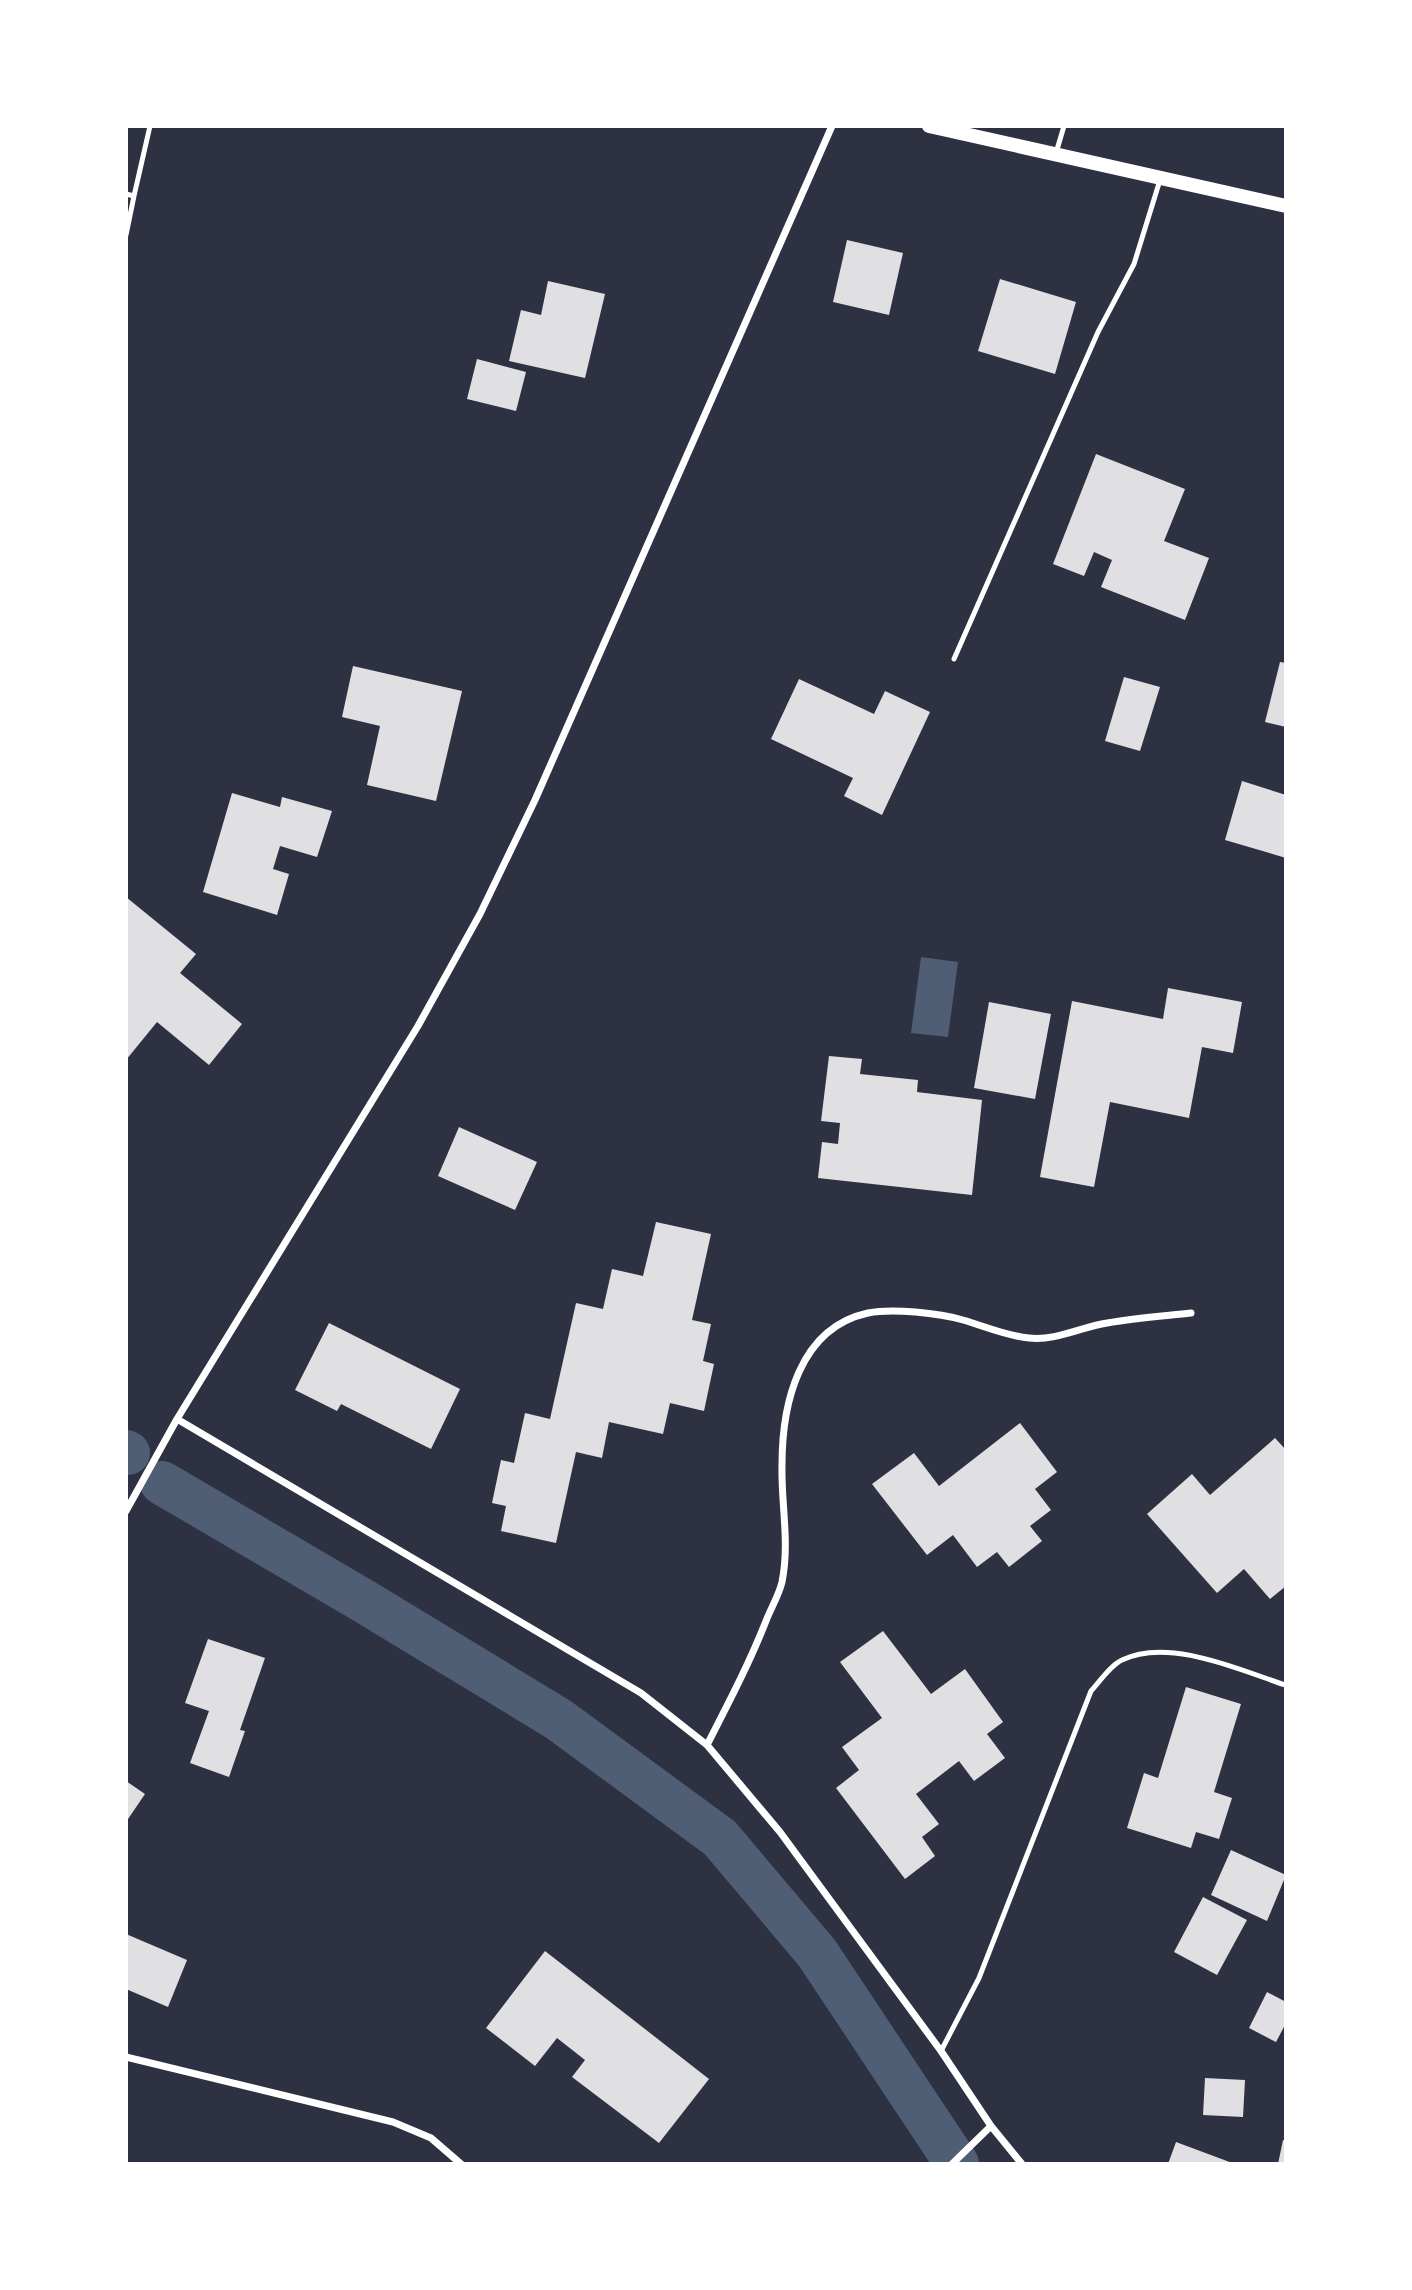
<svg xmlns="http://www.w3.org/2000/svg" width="1412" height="2290" font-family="Quicksand,sans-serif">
	<rect width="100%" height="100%" fill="#2d3142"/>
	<!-- water -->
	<path fill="#4f5d75" d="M 921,957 L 958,962 L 948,1037 L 911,1033 Z"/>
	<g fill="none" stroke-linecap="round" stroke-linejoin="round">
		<!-- canal -->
		<path stroke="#4f5d75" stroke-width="44" d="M 126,1452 L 128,1453
			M 162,1483 L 362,1600 L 558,1719 L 720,1838 L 817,1953 L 957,2164"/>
	</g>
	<!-- building -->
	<path fill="#e0e0e3" d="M 847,240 L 903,253 L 889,315 L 833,302 Z
		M 1000,279 L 1076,302 L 1055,374 L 978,351 Z
		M 548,281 L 605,294 L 585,378 L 509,361 L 521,310 L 541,315 Z
		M 477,359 L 526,372 L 516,411 L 467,399 Z
		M 1096,454 L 1185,489 L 1164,541 L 1209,558 L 1185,620 L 1101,587 L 1112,560 L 1094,552 L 1084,576 L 1053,564 Z
		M 1280,662 L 1286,663 L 1286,727 L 1265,722 Z
		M 353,666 L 462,691 L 436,801 L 367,785 L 380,726 L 342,717 Z
		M 1124,677 L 1160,687 L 1140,751 L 1105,741 Z
		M 799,679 L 874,714 L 885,691 L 930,712 L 882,815 L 844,796 L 853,778 L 771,739 Z
		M 1242,781 L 1286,795 L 1286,858 L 1225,840 Z
		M 232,793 L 280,807 L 282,797 L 332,811 L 317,857 L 280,846 L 273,869 L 289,874 L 277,915 L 203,892 Z
		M 126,897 L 196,954 L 180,973 L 242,1024 L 209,1065 L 157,1022 L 126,1060 Z
		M 1168,988 L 1242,1002 L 1233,1053 L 1202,1047 L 1189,1118 L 1110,1102 L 1094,1187 L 1040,1177 L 1072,1001 L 1163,1019 Z
		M 989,1002 L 1051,1014 L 1035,1099 L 974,1088 Z
		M 829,1056 L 862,1059 L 860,1074 L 918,1080 L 917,1092 L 982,1100 L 972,1195 L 818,1178 L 822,1142 L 838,1144 L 840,1123 L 821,1121 Z
		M 459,1127 L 537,1162 L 515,1210 L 438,1176 Z
		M 656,1222 L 711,1234 L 692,1320 L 711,1324 L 703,1361 L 714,1364 L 704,1411 L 670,1403 L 663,1434 L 609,1422 L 602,1458 L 576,1452 L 556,1543 L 501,1531 L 506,1506 L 492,1503 L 501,1460 L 514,1463 L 525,1413 L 550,1419 L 576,1303 L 603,1309 L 612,1269 L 643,1276 Z
		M 329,1323 L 460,1389 L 431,1449 L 341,1404 L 337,1411 L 295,1390 Z
		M 1020,1423 L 1057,1472 L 1035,1489 L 1051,1510 L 1030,1526 L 1042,1541 L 1009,1567 L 997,1552 L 977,1567 L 953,1535 L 927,1555 L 872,1484 L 914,1453 L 939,1486 Z
		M 1275,1438 L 1286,1450 L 1286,1586 L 1270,1599 L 1244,1569 L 1217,1593 L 1147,1514 L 1192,1474 L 1210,1495 Z
		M 883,1631 L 931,1694 L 965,1669 L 1003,1722 L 987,1734 L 1005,1758 L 974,1781 L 959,1761 L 916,1794 L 939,1824 L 922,1837 L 935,1856 L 905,1879 L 836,1788 L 859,1770 L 842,1747 L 882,1718 L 840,1662 Z
		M 208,1639 L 265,1658 L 240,1730 L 245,1731 L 229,1777 L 190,1763 L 209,1711 L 185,1703 Z
		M 1186,1687 L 1241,1704 L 1214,1792 L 1232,1798 L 1219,1839 L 1196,1832 L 1191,1848 L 1127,1828 L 1144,1773 L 1158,1778 Z
		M 126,1781 L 145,1794 L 126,1822 Z
		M 1231,1850 L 1286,1875 L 1267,1921 L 1211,1895 Z
		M 1203,1897 L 1247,1920 L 1217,1975 L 1174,1952 Z
		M 126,1934 L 187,1960 L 168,2007 L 126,1989 Z
		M 545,1951 L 709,2079 L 659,2143 L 572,2077 L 585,2060 L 557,2038 L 535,2066 L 486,2028 Z
		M 1267,1992 L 1286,2002 L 1286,2023 L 1276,2042 L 1249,2028 Z
		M 1205,2078 L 1245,2080 L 1243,2117 L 1203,2115 Z
		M 1283,2140 L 1286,2141 L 1286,2164 L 1278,2164 Z
		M 1176,2142 L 1235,2164 L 1168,2164 Z"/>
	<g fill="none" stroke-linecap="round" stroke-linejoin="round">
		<!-- service -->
		<path stroke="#fff" stroke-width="5" d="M 1056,153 L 1064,126
			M 126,194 L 134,196 L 150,126
			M 126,235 L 134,196
			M 954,659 L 1098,332 L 1134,264 L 1160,180
			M 941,2051 L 979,1978 L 1091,1691 C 1100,1681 1111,1665 1122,1660 C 1168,1637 1240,1670 1285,1685"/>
		<!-- minor -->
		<path stroke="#fff" stroke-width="7" d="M 177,1419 L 641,1693 L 707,1745 L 780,1832 L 941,2051 L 991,2126 L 1022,2164
			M 126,1511 L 177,1419 L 418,1026 L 480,914 L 535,800 L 832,126
			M 707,1745 C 728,1704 749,1664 766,1621 C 771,1608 779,1595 782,1582 C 790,1542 781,1505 782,1465 C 782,1404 799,1328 868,1313 C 892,1308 939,1313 963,1320 C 984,1326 1006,1336 1029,1338 C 1056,1341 1081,1327 1107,1323 C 1134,1318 1163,1316 1191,1313
			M 126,2057 L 393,2122 L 431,2138 L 461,2164
			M 952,2164 L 991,2126"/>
		<!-- secondary -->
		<path stroke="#fff" stroke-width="14" d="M 929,126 L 1286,206"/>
	</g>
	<!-- border -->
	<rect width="1412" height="2290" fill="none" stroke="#ffffff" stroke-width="256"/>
</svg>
